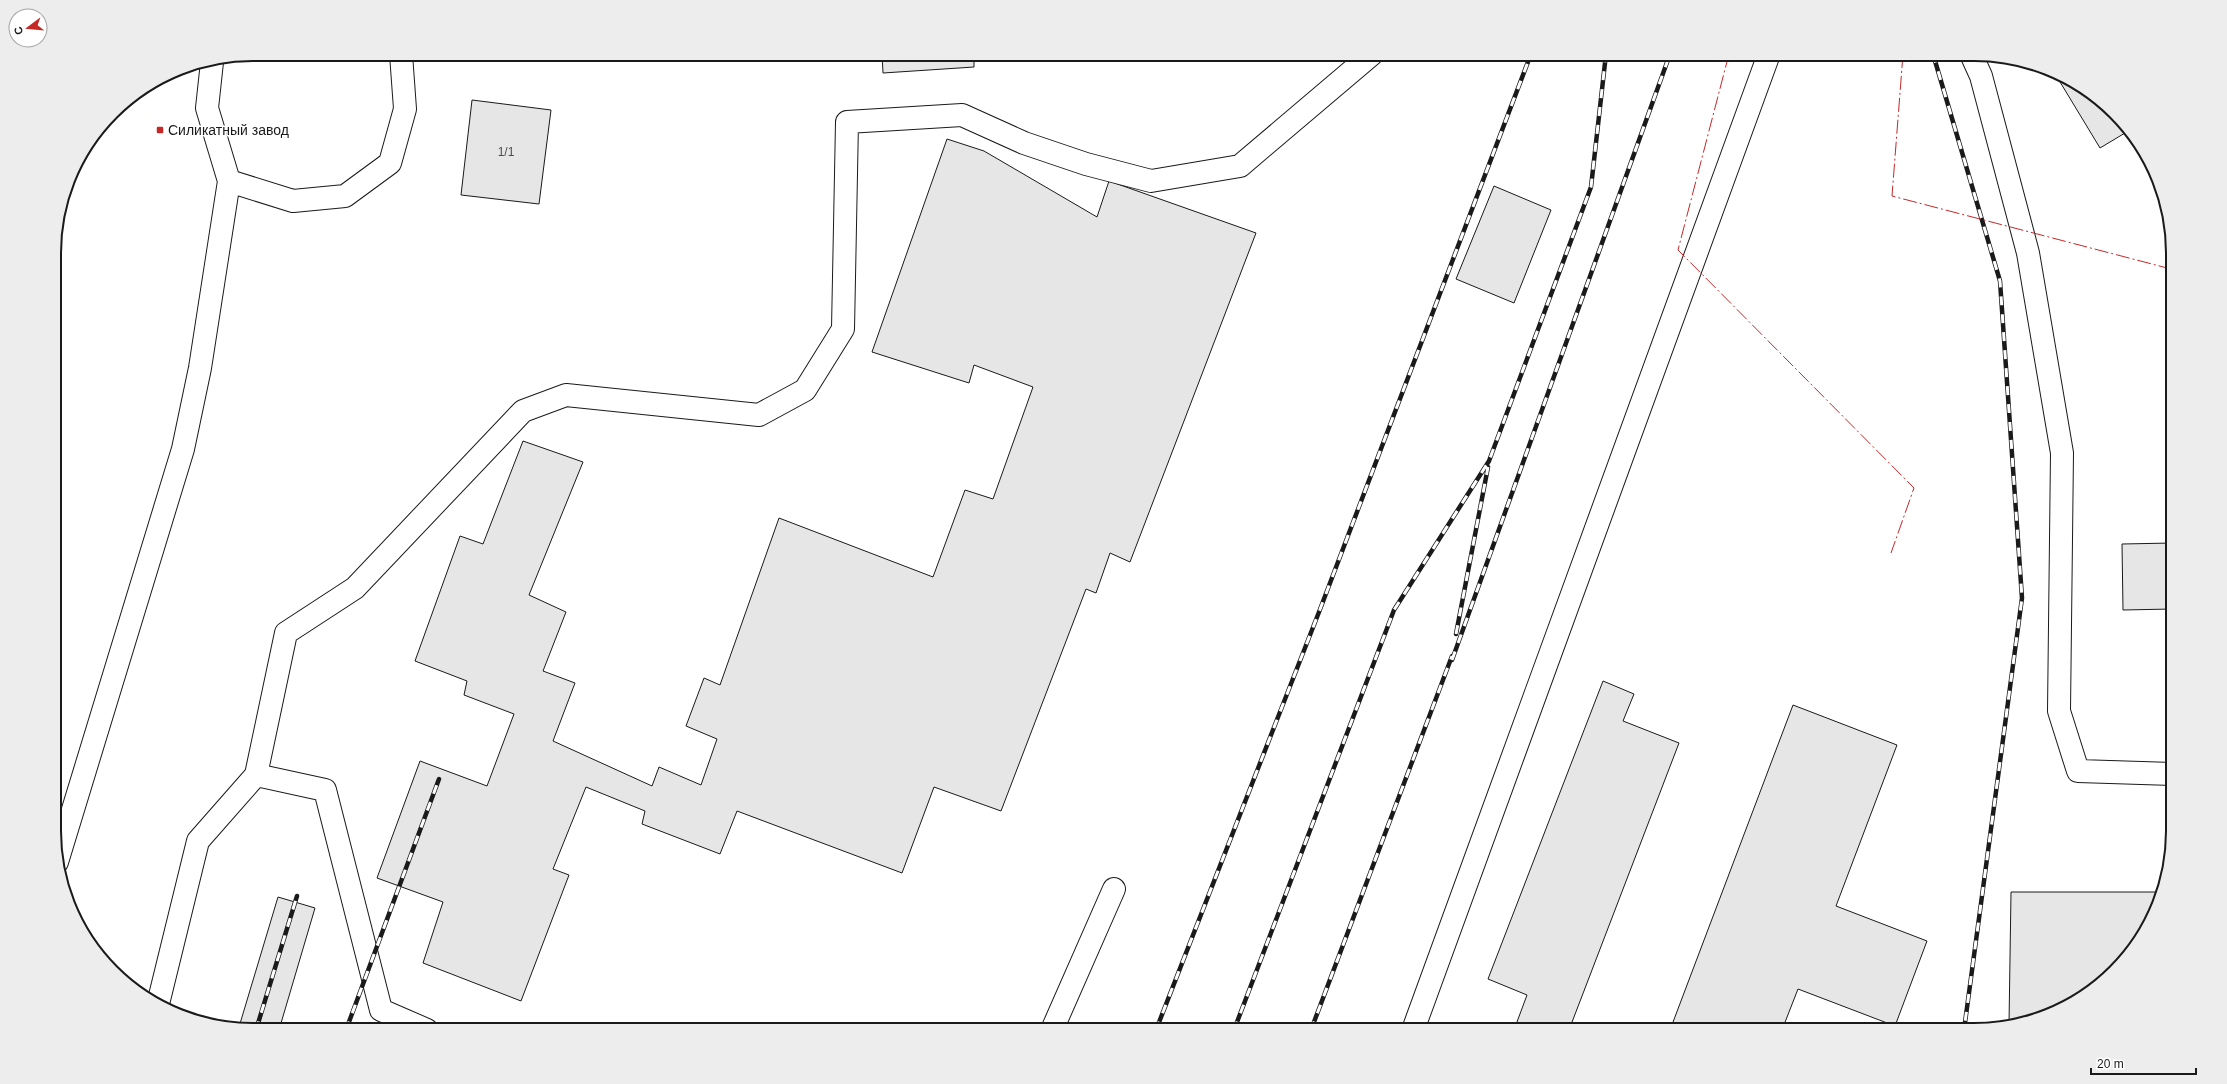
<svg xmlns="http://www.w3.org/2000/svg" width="2227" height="1084" font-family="Arial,sans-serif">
	<rect width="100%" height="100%" fill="#fff"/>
	<!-- building -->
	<path fill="#e6e6e6" stroke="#1a1a1a" d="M 882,54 L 974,54 L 974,67 L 883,73 Z
		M 2054,72 L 2095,95 L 2130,130 L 2100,148 Z
		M 472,100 L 551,110 L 539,204 L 461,195 Z
		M 947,139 L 984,151 L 1097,217 L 1109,181 L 1256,233 L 1130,562 L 1110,553 L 1096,593 L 1086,589 L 1001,811 L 934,787 L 902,873 L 737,811 L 720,854 L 642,824 L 645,811 L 586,787 L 553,869 L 569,875 L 521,1001 L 423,963 L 443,902 L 377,878 L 420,761 L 487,786 L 514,714 L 464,695 L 467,681 L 415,661 L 460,536 L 483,544 L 523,441 L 583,462 L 529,595 L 566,612 L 543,671 L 575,683 L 553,741 L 652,786 L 659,767 L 701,785 L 717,739 L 686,726 L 704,678 L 720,685 L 779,518 L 933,577 L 965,490 L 993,499 L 1033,387 L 974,365 L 969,383 L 872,352 Z
		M 1494,186 L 1551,210 L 1514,303 L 1456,279 Z
		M 2172,543 L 2172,609 L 2123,610 L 2122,544 Z
		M 1603,681 L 1634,694 L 1623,721 L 1679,743 L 1569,1030 L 1514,1030 L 1527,995 L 1488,979 Z
		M 1793,705 L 1897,745 L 1836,906 L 1927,941 L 1895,1026 L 1798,989 L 1782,1030 L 1670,1030 Z
		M 2011,892 L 2161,892 L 2158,907 L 2132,952 L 2085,996 L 2038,1019 L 2009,1025 Z
		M 278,897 L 315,908 L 279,1030 L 253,1030 L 239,1027 Z"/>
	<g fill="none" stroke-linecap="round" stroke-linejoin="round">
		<!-- minor casing -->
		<g stroke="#1a1a1a" stroke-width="24">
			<path id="minor" d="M 1971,54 L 1981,76 L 2028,253 L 2062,453 L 2059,711 L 2078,771 L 2173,774
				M 229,181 L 293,201 L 345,196 L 390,163 L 405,109 L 401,54
				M 256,775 L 325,790 L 381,1010 L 427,1030
				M 57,862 L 183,449 L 200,368 L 229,181 L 207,108 L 212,62
				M 158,1004 L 198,841 L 256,775 L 286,633 L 355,588 L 523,411 L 566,395 L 759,415 L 805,390 L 843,329 L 847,122 L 962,115 L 1024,143 L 1086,164 L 1151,181 L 1240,166 L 1372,54
				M 1052,1030 L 1114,889
				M 1413,1030 L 1769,54"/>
		</g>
		<!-- minor -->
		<use href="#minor" stroke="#fff" stroke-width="22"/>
		<!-- rail casing -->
		<g stroke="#1a1a1a" stroke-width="4.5">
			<path id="rail" d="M 1933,54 L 2000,281 L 2022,598 L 1964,1030
				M 1456,634 L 1488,467
				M 1452,660 L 1670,54
				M 256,1030 L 297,896
				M 346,1030 L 439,779
				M 1156,1030 L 1319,612 L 1531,54
				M 1234,1030 L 1394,610 L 1489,461 L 1591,187 L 1606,54
				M 1311,1030 L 1452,656"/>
		</g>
		<!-- rail -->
		<use href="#rail" stroke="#fff" stroke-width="3" stroke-dasharray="9" stroke-linecap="butt"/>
		<!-- power -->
		<path stroke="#c62828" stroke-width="1" stroke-dasharray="14 3 2 3" stroke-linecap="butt" d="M 1729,54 L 1678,250 L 1914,488 L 1891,553
			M 1903,54 L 1892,196 L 2171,269"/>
	</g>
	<!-- markers -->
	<rect fill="#c62828" stroke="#fff" stroke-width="1.5" x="156" y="126" width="8" height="8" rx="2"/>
	<g text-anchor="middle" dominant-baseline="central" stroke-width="3" stroke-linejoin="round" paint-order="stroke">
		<!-- number labels -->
		<g font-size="12" fill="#4d4d4d">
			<text x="506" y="152">1/1</text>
		</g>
		<!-- poi labels -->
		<g font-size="14" fill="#1a1a1a" stroke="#fff" text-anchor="start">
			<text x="168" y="130">Силикатный завод</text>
		</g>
	</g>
	<!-- crop -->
	<path d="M0 0H2227V1084H0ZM253 61H1974A192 192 0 0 1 2166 253V831A192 192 0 0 1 1974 1023H253A192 192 0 0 1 61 831V253A192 192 0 0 1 253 61Z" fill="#ededed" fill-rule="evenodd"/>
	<path fill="none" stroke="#1a1a1a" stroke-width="2" d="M253 61H1974A192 192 0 0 1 2166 253V831A192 192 0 0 1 1974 1023H253A192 192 0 0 1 61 831V253A192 192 0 0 1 253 61Z"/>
	<!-- north arrow -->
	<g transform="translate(28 28) rotate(254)"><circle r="19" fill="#ffffff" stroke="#a3a3a3"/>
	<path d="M0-3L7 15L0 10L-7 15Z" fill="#c62828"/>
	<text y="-6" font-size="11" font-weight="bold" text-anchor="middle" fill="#1a1a1a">С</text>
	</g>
	<!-- scale -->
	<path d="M2091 1068v6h105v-6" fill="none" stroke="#1a1a1a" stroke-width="2"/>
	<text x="2097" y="1068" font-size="12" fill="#1a1a1a" stroke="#ffffff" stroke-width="3" paint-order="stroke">20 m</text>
</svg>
